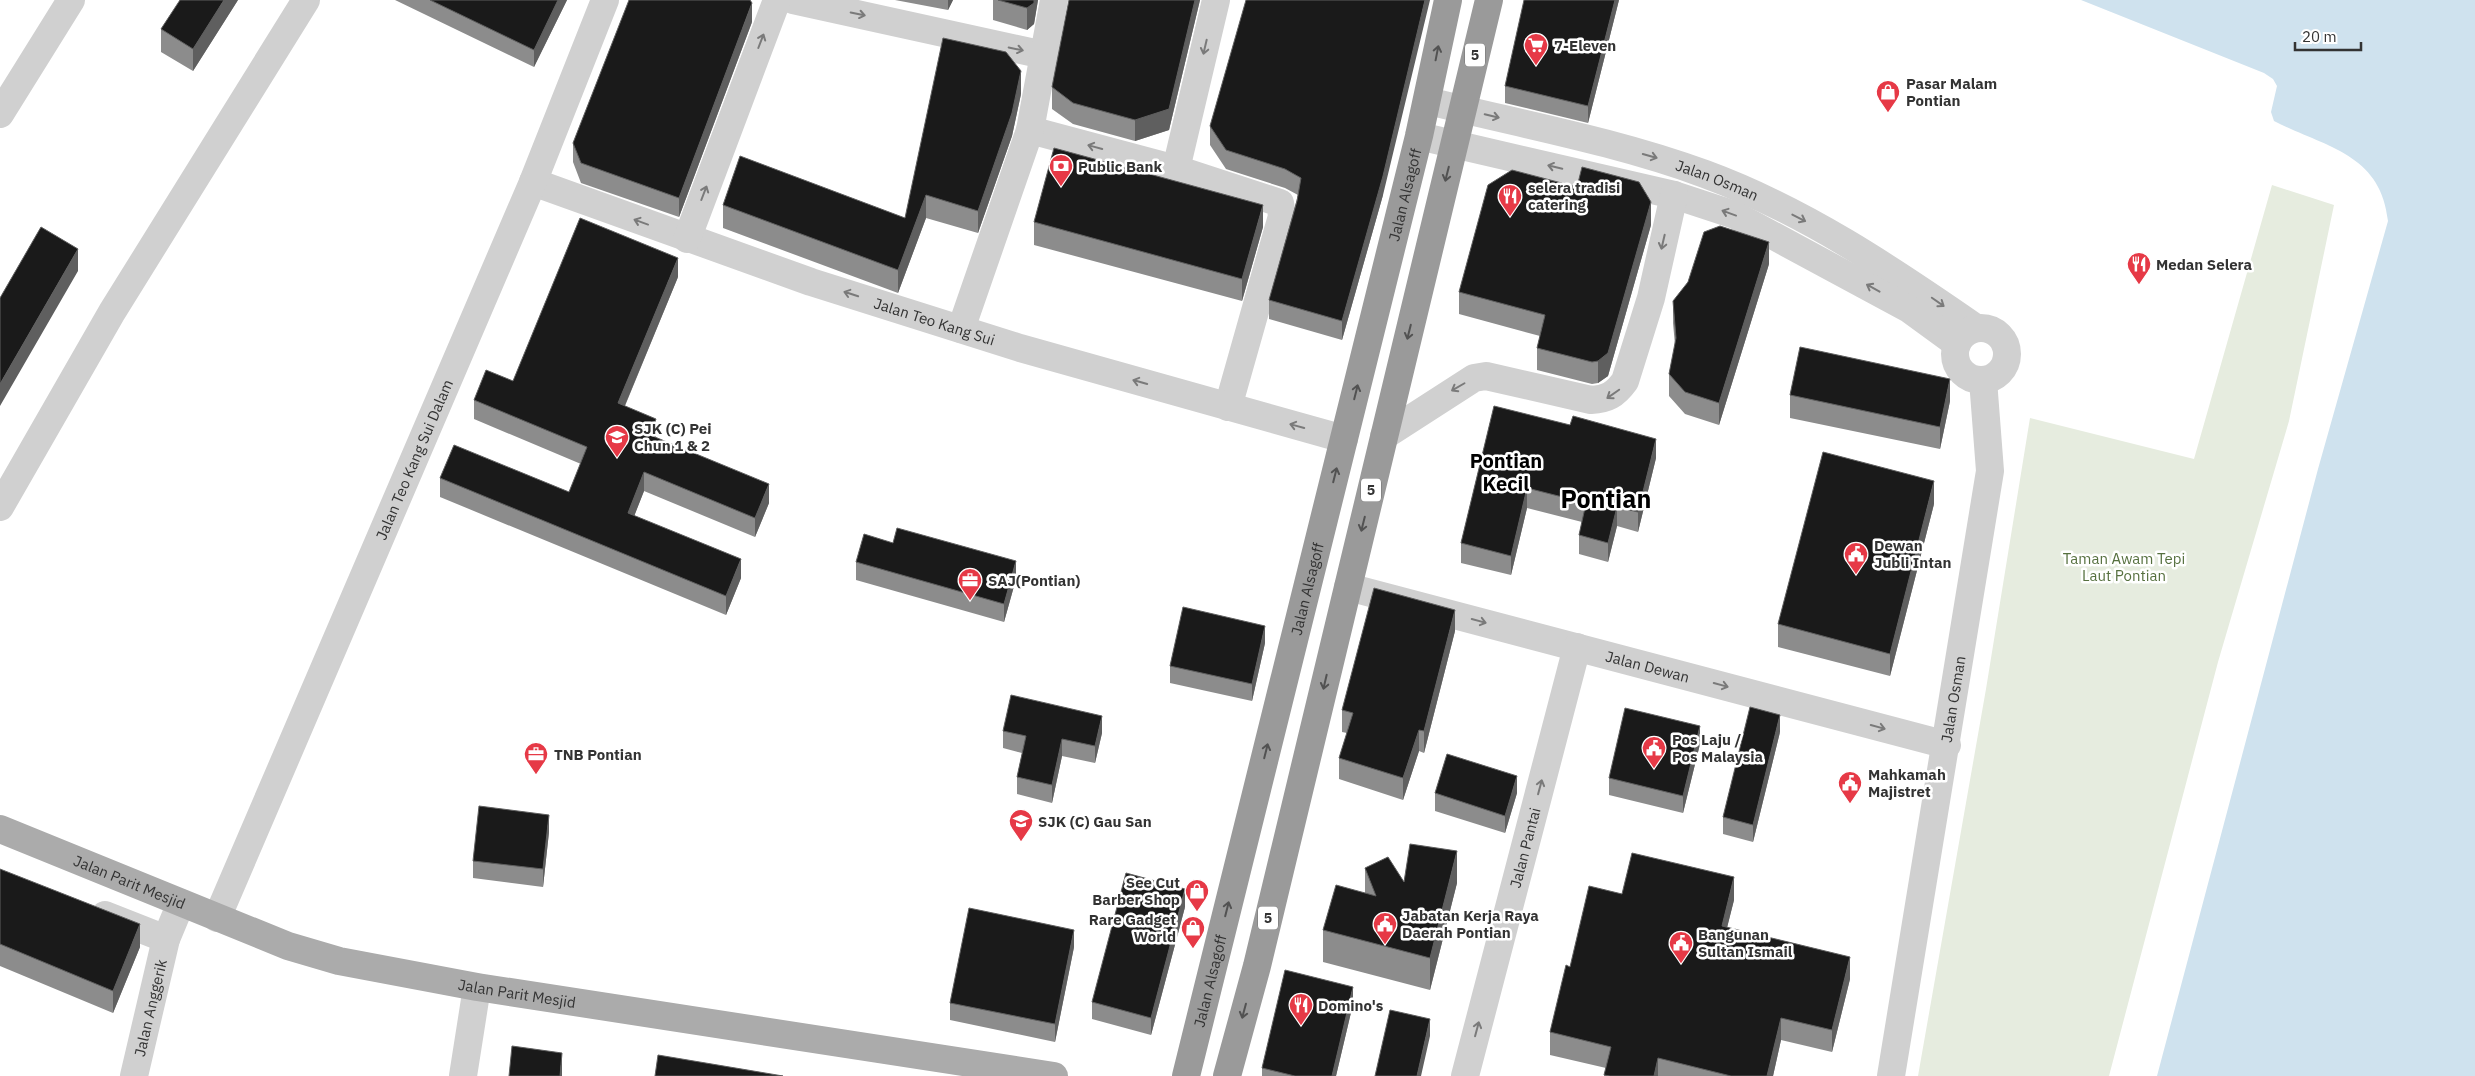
<svg xmlns="http://www.w3.org/2000/svg" width="2475" height="1076" font-family="'IBM Plex Sans',sans-serif">
	<rect width="100%" height="100%" fill="#fff"/>
	<!-- green -->
	<path fill="#e6ecdf" d="M 2272,185 L 2334,205 L 2289,421 L 2218,662 L 2109,1076 L 1918,1076 L 1986,689 L 2030,418 L 2194,459 Z"/>
	<!-- water -->
	<path fill="#cfe2ee" d="M 2081,0 L 2475,0 L 2475,1076 L 2157,1076 L 2318,469 L 2388,221 C 2381,153 2324,147 2274,121 L 2271,112 L 2277,86 L 2273,79 L 2264,73 Z"/>
	<g fill="none" stroke-linecap="round" stroke-linejoin="round">
		<!-- minor -->
		<g stroke="#d0d0d0" stroke-width="28">
			<path d="M 793,0 L 1044,55"/>
			<path id="s1" d="M 1428,101 C 1520,124 1615,141 1705,174 C 1803,210 1891,269 1976,328"/>
			<path d="M 0,114 L 71,0"/>
			<path d="M 1030,130 L 1176,169 L 1280,203 L 1282,216 L 1228,407"/>
			<path d="M 1419,136 L 1674,195 L 1735,215 L 1909,309 L 1957,344"/>
			<path d="M 1176,169 L 1216,0"/>
			<path id="s2" d="M 533,182 L 811,282 L 1020,348 L 1344,439"/>
			<path d="M 687,239 L 777,0"/>
			<circle cx="1981" cy="354" r="26"/>
			<path d="M 961,329 L 1030,130 L 1054,0"/>
			<path d="M 1384,436 L 1474,378 L 1486,376 L 1591,400 C 1607,399 1615,395 1625,381 L 1651,298 L 1674,195"/>
			<path d="M 0,507 L 112,312 L 306,0"/>
			<path id="s3" d="M 1348,587 L 1947,745"/>
			<path d="M 105,915 L 166,939"/>
			<path id="s4" d="M 217,918 L 533,182 L 605,0"/>
			<path id="s5" d="M 134,1076 L 166,939 L 181,903"/>
			<path d="M 463,1076 L 477,987"/>
			<path id="s6" d="M 1465,1076 L 1577,647"/>
			<path id="s7" d="M 1891,1076 L 1990,471 L 1983,380"/>
		</g>
		<!-- major -->
		<path stroke="#ababab" stroke-width="28" id="s8" d="M 0,829 L 288,946 L 339,961 L 477,987 L 1054,1076"/>
		<!-- highway -->
		<g stroke="#9a9a9a" stroke-width="28">
			<path id="s9" d="M 1186,1076 L 1419,136 L 1448,0"/>
			<path d="M 1227,1076 L 1257,966 L 1489,0"/>
		</g>
	</g>
	<!-- wall -->
	<path fill="#8c8c8c" d="M 238,0 L 193,71 L 161,52 L 161,29 Z
		M 395,0 L 567,0 L 534,67 Z
		M 895,0 L 953,0 L 948,10 Z
		M 993,0 L 1038,0 L 1034,24 L 1027,30 L 993,20 Z
		M 1069,0 L 1200,0 L 1169,130 L 1135,141 L 1073,124 L 1052,109 L 1052,87 Z
		M 1619,0 L 1588,123 L 1505,103 L 1505,86 Z
		M 752,22 L 679,217 L 581,183 L 573,162 L 573,143 Z
		M 1021,94 L 1012,136 L 978,233 L 926,218 L 898,293 L 723,228 L 723,205 L 905,218 Z
		M 1210,126 L 1383,195 L 1342,340 L 1269,319 L 1269,300 L 1298,195 L 1285,188 L 1226,169 L 1210,145 Z
		M 1034,222 L 1263,227 L 1242,301 L 1034,245 Z
		M 1651,225 L 1608,376 L 1598,383 L 1592,384 L 1537,370 L 1537,348 L 1540,336 L 1459,314 L 1459,292 Z
		M 1769,264 L 1719,425 L 1685,414 L 1669,396 L 1669,374 L 1675,345 L 1673,323 L 1673,301 Z
		M 678,277 L 625,406 L 656,438 L 769,503 L 755,537 L 644,491 L 634,516 L 741,578 L 726,615 L 440,497 L 440,478 L 569,492 L 581,464 L 474,419 L 474,400 L 513,381 Z
		M 1790,395 L 1950,401 L 1940,449 L 1790,418 Z
		M 1494,406 L 1656,458 L 1638,532 L 1617,526 L 1608,562 L 1579,554 L 1579,535 L 1582,522 L 1527,508 L 1511,575 L 1461,563 L 1461,543 Z
		M 1934,504 L 1890,676 L 1778,647 L 1778,624 Z
		M 856,562 L 1016,579 L 1004,622 L 856,580 Z
		M 1455,631 L 1424,753 L 1419,751 L 1403,800 L 1339,779 L 1339,758 L 1347,733 L 1342,732 L 1342,710 Z
		M 1265,643 L 1252,701 L 1170,683 L 1170,666 Z
		M 1003,731 L 1102,733 L 1095,763 L 1062,756 L 1052,803 L 1017,794 L 1017,777 L 1022,753 L 1003,748 Z
		M 1780,732 L 1753,842 L 1723,834 L 1723,817 Z
		M 1700,744 L 1683,813 L 1609,795 L 1609,778 Z
		M 1435,793 L 1517,793 L 1505,833 L 1435,811 Z
		M 549,832 L 543,887 L 473,878 L 473,861 Z
		M 1365,868 L 1404,882 L 1457,883 L 1430,990 L 1323,962 L 1323,930 L 1365,893 Z
		M 0,869 L 140,947 L 113,1013 L 0,966 Z
		M 1622,894 L 1734,900 L 1727,927 L 1850,979 L 1832,1052 L 1781,1040 L 1773,1076 L 1604,1076 L 1606,1068 L 1550,1055 L 1550,1032 L 1570,967 Z
		M 1185,907 L 1151,1035 L 1092,1019 L 1092,1002 Z
		M 1074,947 L 1055,1042 L 950,1020 L 950,1003 Z
		M 1353,1004 L 1336,1076 L 1262,1076 L 1262,1068 Z"/>
	<!-- shaded-wall -->
	<path fill="#5f5f5f" d="M 224,0 L 238,0 L 193,71 L 193,49 Z
		M 558,0 L 567,0 L 534,67 L 534,50 Z
		M 948,0 L 953,0 L 948,10 Z
		M 1034,0 L 1038,0 L 1034,24 L 1027,30 L 1027,8 Z
		M 1195,0 L 1200,0 L 1169,130 L 1135,141 L 1135,120 Z
		M 1425,0 L 1430,0 L 1383,195 L 1342,340 L 1342,321 Z
		M 1615,0 L 1619,0 L 1588,123 L 1588,106 Z
		M 752,3 L 752,22 L 679,217 L 679,198 Z
		M 1021,71 L 1021,94 L 1012,136 L 978,233 L 978,211 Z
		M 926,195 L 926,218 L 898,293 L 898,270 Z
		M 1651,202 L 1651,225 L 1608,376 L 1598,383 L 1598,361 Z
		M 1263,205 L 1263,227 L 1242,301 L 1242,279 Z
		M 1769,242 L 1769,264 L 1719,425 L 1719,403 Z
		M 78,249 L 78,271 L 0,406 L 0,384 Z
		M 678,258 L 678,277 L 618,422 L 618,403 Z
		M 1950,379 L 1950,401 L 1940,449 L 1940,427 Z
		M 656,419 L 656,438 L 650,435 Z
		M 1656,439 L 1656,458 L 1638,532 L 1638,512 Z
		M 644,472 L 644,491 L 628,532 L 628,513 Z
		M 1934,481 L 1934,504 L 1890,676 L 1890,654 Z
		M 769,484 L 769,503 L 755,537 L 755,518 Z
		M 1527,488 L 1527,508 L 1511,575 L 1511,556 Z
		M 1617,507 L 1617,526 L 1608,562 L 1608,543 Z
		M 741,559 L 741,578 L 726,615 L 726,596 Z
		M 1016,561 L 1016,579 L 1004,622 L 1004,604 Z
		M 1455,610 L 1455,631 L 1424,753 L 1424,731 Z
		M 1265,626 L 1265,643 L 1252,701 L 1252,684 Z
		M 1780,715 L 1780,732 L 1753,842 L 1753,825 Z
		M 1102,716 L 1102,733 L 1095,763 L 1095,746 Z
		M 1700,726 L 1700,744 L 1683,813 L 1683,796 Z
		M 1419,730 L 1419,751 L 1403,800 L 1403,778 Z
		M 1062,739 L 1062,756 L 1052,803 L 1052,785 Z
		M 1517,776 L 1517,793 L 1505,833 L 1505,816 Z
		M 549,815 L 549,832 L 543,887 L 543,869 Z
		M 1457,851 L 1457,883 L 1430,990 L 1430,958 Z
		M 1734,877 L 1734,900 L 1722,948 L 1722,926 Z
		M 1185,889 L 1185,907 L 1151,1035 L 1151,1018 Z
		M 140,924 L 140,947 L 113,1013 L 113,991 Z
		M 1074,930 L 1074,947 L 1055,1042 L 1055,1024 Z
		M 1850,957 L 1850,979 L 1832,1052 L 1832,1030 Z
		M 1353,987 L 1353,1004 L 1336,1076 L 1332,1076 Z
		M 1781,1018 L 1781,1040 L 1773,1076 L 1767,1076 Z
		M 1430,1019 L 1430,1036 L 1421,1076 L 1417,1076 Z
		M 562,1053 L 562,1076 L 560,1076 Z
		M 1658,1058 L 1658,1076 L 1654,1076 Z"/>
	<!-- building -->
	<path fill="#1a1a1a" stroke="#5f5f5f" d="M 180,0 L 224,0 L 193,49 L 161,29 Z
		M 430,0 L 558,0 L 534,50 Z
		M 629,0 L 750,0 L 752,3 L 679,198 L 581,163 L 573,143 Z
		M 998,0 L 1034,0 L 1034,3 L 1027,8 Z
		M 1069,0 L 1195,0 L 1169,109 L 1135,120 L 1073,103 L 1052,87 Z
		M 1246,0 L 1425,0 L 1383,176 L 1342,321 L 1269,300 L 1297,201 L 1301,178 L 1285,169 L 1226,150 L 1210,126 Z
		M 1524,0 L 1615,0 L 1588,106 L 1505,86 Z
		M 943,38 L 1006,52 L 1021,71 L 1012,113 L 978,211 L 926,195 L 898,270 L 723,205 L 740,156 L 905,218 Z
		M 1054,148 L 1263,205 L 1242,279 L 1034,222 Z
		M 1582,167 L 1639,182 L 1651,202 L 1608,353 L 1598,361 L 1592,362 L 1537,348 L 1545,315 L 1459,292 L 1488,185 L 1512,170 L 1577,187 Z
		M 580,218 L 678,258 L 618,403 L 656,419 L 650,435 L 769,484 L 755,518 L 644,472 L 628,513 L 741,559 L 726,596 L 440,478 L 454,445 L 569,492 L 587,447 L 474,400 L 486,370 L 513,381 Z
		M 1720,226 L 1769,242 L 1719,403 L 1685,392 L 1669,374 L 1676,338 L 1673,301 L 1688,282 L 1704,232 Z
		M 41,227 L 78,249 L 0,384 L 0,298 Z
		M 1800,347 L 1950,379 L 1940,427 L 1790,395 Z
		M 1494,406 L 1570,425 L 1573,416 L 1656,439 L 1638,512 L 1617,507 L 1608,543 L 1579,535 L 1586,503 L 1527,488 L 1511,556 L 1461,543 Z
		M 1823,452 L 1934,481 L 1890,654 L 1778,624 Z
		M 897,528 L 1016,561 L 1004,604 L 856,562 L 864,534 L 893,543 Z
		M 1374,588 L 1455,610 L 1424,731 L 1419,730 L 1403,778 L 1339,758 L 1353,713 L 1342,710 Z
		M 1183,607 L 1265,626 L 1252,684 L 1170,666 Z
		M 1011,695 L 1102,716 L 1095,746 L 1062,739 L 1052,785 L 1017,777 L 1026,736 L 1003,731 Z
		M 1750,707 L 1780,715 L 1753,825 L 1723,817 Z
		M 1625,708 L 1700,726 L 1683,796 L 1609,778 Z
		M 1447,754 L 1517,776 L 1505,816 L 1435,793 Z
		M 479,806 L 549,815 L 543,869 L 473,861 Z
		M 1410,844 L 1457,851 L 1430,958 L 1323,930 L 1336,885 L 1376,896 L 1365,868 L 1388,857 L 1404,882 Z
		M 1632,853 L 1734,877 L 1722,926 L 1850,957 L 1832,1030 L 1781,1018 L 1767,1076 L 1731,1076 L 1658,1058 L 1654,1076 L 1610,1076 L 1604,1075 L 1611,1047 L 1550,1032 L 1566,965 L 1570,967 L 1589,886 L 1622,894 Z
		M 0,869 L 140,924 L 113,991 L 0,944 Z
		M 1126,873 L 1185,889 L 1151,1018 L 1092,1002 Z
		M 969,908 L 1074,930 L 1055,1024 L 950,1003 Z
		M 1285,970 L 1353,987 L 1332,1076 L 1295,1076 L 1262,1068 Z
		M 1390,1010 L 1430,1019 L 1417,1076 L 1375,1076 Z
		M 512,1046 L 562,1053 L 560,1076 L 509,1076 Z
		M 658,1055 L 783,1076 L 655,1076 Z"/>
	<!-- one-way arrows -->
	<defs><path id="oneway-shaft" d="M-6 0H5M1.5-3L5.5 0L1.5 3" fill="none" stroke-width="1.6" stroke-linecap="round" stroke-linejoin="round" transform="scale(1.25)"/></defs>
	<g stroke="#7a7a7a">
		<use href="#oneway-shaft" transform="translate(858 14) rotate(12)"/>
		<use href="#oneway-shaft" transform="translate(761 41) rotate(-69)"/>
		<use href="#oneway-shaft" transform="translate(1205 47) rotate(103)"/>
		<use href="#oneway-shaft" transform="translate(1016 49) rotate(12)"/>
		<use href="#oneway-shaft" transform="translate(1492 116) rotate(13)"/>
		<use href="#oneway-shaft" transform="translate(1095 147) rotate(-165)"/>
		<use href="#oneway-shaft" transform="translate(1650 156) rotate(16)"/>
		<use href="#oneway-shaft" transform="translate(1555 167) rotate(-167)"/>
		<use href="#oneway-shaft" transform="translate(704 193) rotate(-69)"/>
		<use href="#oneway-shaft" transform="translate(1729 213) rotate(-160)"/>
		<use href="#oneway-shaft" transform="translate(1799 218) rotate(27)"/>
		<use href="#oneway-shaft" transform="translate(641 222) rotate(-160)"/>
		<use href="#oneway-shaft" transform="translate(1663 242) rotate(103)"/>
		<use href="#oneway-shaft" transform="translate(1873 288) rotate(-151)"/>
		<use href="#oneway-shaft" transform="translate(851 294) rotate(-162)"/>
		<use href="#oneway-shaft" transform="translate(1938 302) rotate(35)"/>
		<use href="#oneway-shaft" transform="translate(1140 382) rotate(-164)"/>
		<use href="#oneway-shaft" transform="translate(1458 387) rotate(150)"/>
		<use href="#oneway-shaft" transform="translate(1613 394) rotate(145)"/>
		<use href="#oneway-shaft" transform="translate(1297 426) rotate(-165)"/>
		<use href="#oneway-shaft" transform="translate(1479 621) rotate(15)"/>
		<use href="#oneway-shaft" transform="translate(1721 685) rotate(15)"/>
		<use href="#oneway-shaft" transform="translate(1878 727) rotate(15)"/>
		<use href="#oneway-shaft" transform="translate(1540 787) rotate(-75)"/>
		<use href="#oneway-shaft" transform="translate(1477 1029) rotate(-75)"/>
	</g>
	<g stroke="#525252">
		<use href="#oneway-shaft" transform="translate(1437 53) rotate(-79)"/>
		<use href="#oneway-shaft" transform="translate(1447 174) rotate(104)"/>
		<use href="#oneway-shaft" transform="translate(1409 332) rotate(104)"/>
		<use href="#oneway-shaft" transform="translate(1356 392) rotate(-76)"/>
		<use href="#oneway-shaft" transform="translate(1335 475) rotate(-76)"/>
		<use href="#oneway-shaft" transform="translate(1363 524) rotate(104)"/>
		<use href="#oneway-shaft" transform="translate(1325 682) rotate(103)"/>
		<use href="#oneway-shaft" transform="translate(1266 751) rotate(-76)"/>
		<use href="#oneway-shaft" transform="translate(1227 909) rotate(-76)"/>
		<use href="#oneway-shaft" transform="translate(1244 1011) rotate(105)"/>
	</g>
	<!-- icons -->
	<defs>
		<g id="supermarket-pin" transform="scale(1.25)"><path d="M0 17L-7.5 6A9.5 9.5 0 1 1 7.5 6Z" fill="#e63946" stroke="#fff"/><path d="M-6-5.5h2.5l.6 2H6L4.5 2H-2.5L-4.4-4H-6ZM-1.5 3.2a1.3 1.3 0 1 0 .1 0ZM3 3.2a1.3 1.3 0 1 0 .1 0Z" fill="#fff"/></g>
		<g id="shop-pin" transform="scale(1.25)"><path d="M0 17L-7.5 6A9.5 9.5 0 1 1 7.5 6Z" fill="#e63946" stroke="#fff"/><path d="M-5-2.5h2.3a2.7 3.5 0 0 1 5.4 0H5L5.5 6h-11ZM-1.5-2.5h3a1.5 2.3 0 0 0-3 0Z" fill="#fff"/></g>
		<g id="bank-pin" transform="scale(1.25)"><path d="M0 17L-7.5 6A9.5 9.5 0 1 1 7.5 6Z" fill="#e63946" stroke="#fff"/><path d="M-6-4H6V4H-6ZM0-2.3a2.3 2.3 0 1 0 0 4.6a2.3 2.3 0 1 0 0-4.6Z" fill="#fff"/></g>
		<g id="restaurant-pin" transform="scale(1.25)"><path d="M0 17L-7.5 6A9.5 9.5 0 1 1 7.5 6Z" fill="#e63946" stroke="#fff"/><path d="M-5-6h1v4h1v-4h1v4h1v-4h1v5L-1.5 .5V6h-2V.5L-5-1ZM5-6V6H3V1.5H1.5Q1.5-4 5-6Z" fill="#fff"/></g>
		<g id="school-pin" transform="scale(1.25)"><path d="M0 17L-7.5 6A9.5 9.5 0 1 1 7.5 6Z" fill="#e63946" stroke="#fff"/><path d="M0-5L7-2L0 1L-7-2ZM-4 1L0 2.5L4 1V4Q0 6-4 4Z" fill="#fff"/></g>
		<g id="civic-pin" transform="scale(1.25)"><path d="M0 17L-7.5 6A9.5 9.5 0 1 1 7.5 6Z" fill="#e63946" stroke="#fff"/><path d="M-.6-6.5H3V-4.5H.6V-3L4-1V1h2V6H-6V1h2V-1L-.6-3ZM-1.2 2.5V6h2.4V2.5Z" fill="#fff"/></g>
		<g id="office-pin" transform="scale(1.25)"><path d="M0 17L-7.5 6A9.5 9.5 0 1 1 7.5 6Z" fill="#e63946" stroke="#fff"/><path d="M-6-3h4V-5.5h4V-3h4V5H-6ZM-1-4.5V-3h2v-1.5ZM-6 0V1H6V0Z" fill="#fff"/></g>
	</defs>
	<g fill-rule="evenodd">
		<use href="#supermarket-pin" x="1536" y="45"/>
		<use href="#shop-pin" x="1888" y="92"/>
		<use href="#bank-pin" x="1061" y="166"/>
		<use href="#restaurant-pin" x="1510" y="196"/>
		<use href="#restaurant-pin" x="2139" y="264"/>
		<use href="#school-pin" x="617" y="437"/>
		<use href="#civic-pin" x="1856" y="554"/>
		<use href="#office-pin" x="970" y="580"/>
		<use href="#civic-pin" x="1654" y="748"/>
		<use href="#office-pin" x="536" y="754"/>
		<use href="#civic-pin" x="1850" y="783"/>
		<use href="#school-pin" x="1021" y="821"/>
		<use href="#shop-pin" x="1197" y="891"/>
		<use href="#civic-pin" x="1385" y="924"/>
		<use href="#shop-pin" x="1193" y="928"/>
		<use href="#civic-pin" x="1681" y="943"/>
		<use href="#restaurant-pin" x="1301" y="1005"/>
	</g>
	<g text-anchor="middle" dominant-baseline="central" stroke-width="5" stroke-linejoin="round" paint-order="stroke">
		<!-- shield labels -->
		<g fill="#fff" stroke="#707070" stroke-width="1">
			<rect x="1465" y="43.5" width="20" height="23" rx="4"/>
			<rect x="1361" y="478.5" width="20" height="23" rx="4"/>
			<rect x="1258" y="906.5" width="20" height="23" rx="4"/>
		</g>
		<g font-size="14" font-weight="bold" fill="#333">
			<text x="1475" y="55">5</text>
			<text x="1371" y="490">5</text>
			<text x="1268" y="918">5</text>
		</g>
		<!-- poi labels -->
		<g font-size="15" font-weight="bold" fill="#333" stroke="#fff" text-anchor="start">
			<text x="1554" y="45">7-Eleven</text>
			<text x="1906" y="83">Pasar Malam<tspan x="1906" dy="17">Pontian</tspan></text>
			<text x="1078" y="166">Public Bank</text>
			<text x="1528" y="187">selera tradisi<tspan x="1528" dy="17">catering</tspan></text>
			<text x="2156" y="264">Medan Selera</text>
			<text x="634" y="428">SJK (C) Pei<tspan x="634" dy="17">Chun 1 &amp; 2</tspan></text>
			<text x="1874" y="545">Dewan<tspan x="1874" dy="17">Jubli Intan</tspan></text>
			<text x="988" y="580">SAJ(Pontian)</text>
			<text x="1672" y="739">Pos Laju /<tspan x="1672" dy="17">Pos Malaysia</tspan></text>
			<text x="554" y="754">TNB Pontian</text>
			<text x="1868" y="774">Mahkamah<tspan x="1868" dy="17">Majistret</tspan></text>
			<text x="1038" y="821">SJK (C) Gau San</text>
			<text x="1180" y="882" text-anchor="end">See Cut<tspan x="1180" dy="17">Barber Shop</tspan></text>
			<text x="1402" y="915">Jabatan Kerja Raya<tspan x="1402" dy="17">Daerah Pontian</tspan></text>
			<text x="1176" y="919" text-anchor="end">Rare Gadget<tspan x="1176" dy="17">World</tspan></text>
			<text x="1698" y="934">Bangunan<tspan x="1698" dy="17">Sultan Ismail</tspan></text>
			<text x="1318" y="1005">Domino's</text>
		</g>
		<!-- street labels -->
		<g font-size="15" fill="#333" stroke="#fff">
			<text stroke="none"><textPath href="#s1" startOffset="300">Jalan Osman</textPath></text>
			<text stroke="none"><textPath href="#s9" startOffset="908">Jalan Alsagoff</textPath></text>
			<text stroke="none"><textPath href="#s2" startOffset="425">Jalan Teo Kang Sui</textPath></text>
			<text stroke="none"><textPath href="#s4" startOffset="499">Jalan Teo Kang Sui Dalam</textPath></text>
			<text stroke="none"><textPath href="#s9" startOffset="502">Jalan Alsagoff</textPath></text>
			<text stroke="none"><textPath href="#s3" startOffset="310">Jalan Dewan</textPath></text>
			<text stroke="none"><textPath href="#s7" startOffset="382">Jalan Osman</textPath></text>
			<text stroke="none"><textPath href="#s6" startOffset="236">Jalan Pantai</textPath></text>
			<text stroke="none"><textPath href="#s8" startOffset="140">Jalan Parit Mesjid</textPath></text>
			<text stroke="none"><textPath href="#s9" startOffset="98">Jalan Alsagoff</textPath></text>
			<text stroke="none"><textPath href="#s8" startOffset="545">Jalan Parit Mesjid</textPath></text>
			<text stroke="none"><textPath href="#s5" startOffset="70">Jalan Anggerik</textPath></text>
		</g>
		<!-- park labels -->
		<g font-size="15" fill="#56703f" stroke="#fff">
			<text x="2124" y="558">Taman Awam Tepi<tspan x="2124" dy="17">Laut Pontian</tspan></text>
		</g>
		<!-- district labels -->
		<g font-size="20" font-weight="bold" fill="#000" stroke="#fff">
			<text x="1506" y="460">Pontian<tspan x="1506" dy="23">Kecil</tspan></text>
		</g>
		<!-- town labels -->
		<g font-size="25" font-weight="bold" fill="#000" stroke="#fff">
			<text x="1606" y="498">Pontian</text>
		</g>
	</g>
	<!-- scale -->
	<path d="M2295 42v8h66v-8" fill="none" stroke="#333333" stroke-width="2.5"/>
	<text x="2302" y="42" font-size="15" fill="#333333" stroke="#ffffff" stroke-width="4" paint-order="stroke">20 m</text>
</svg>
